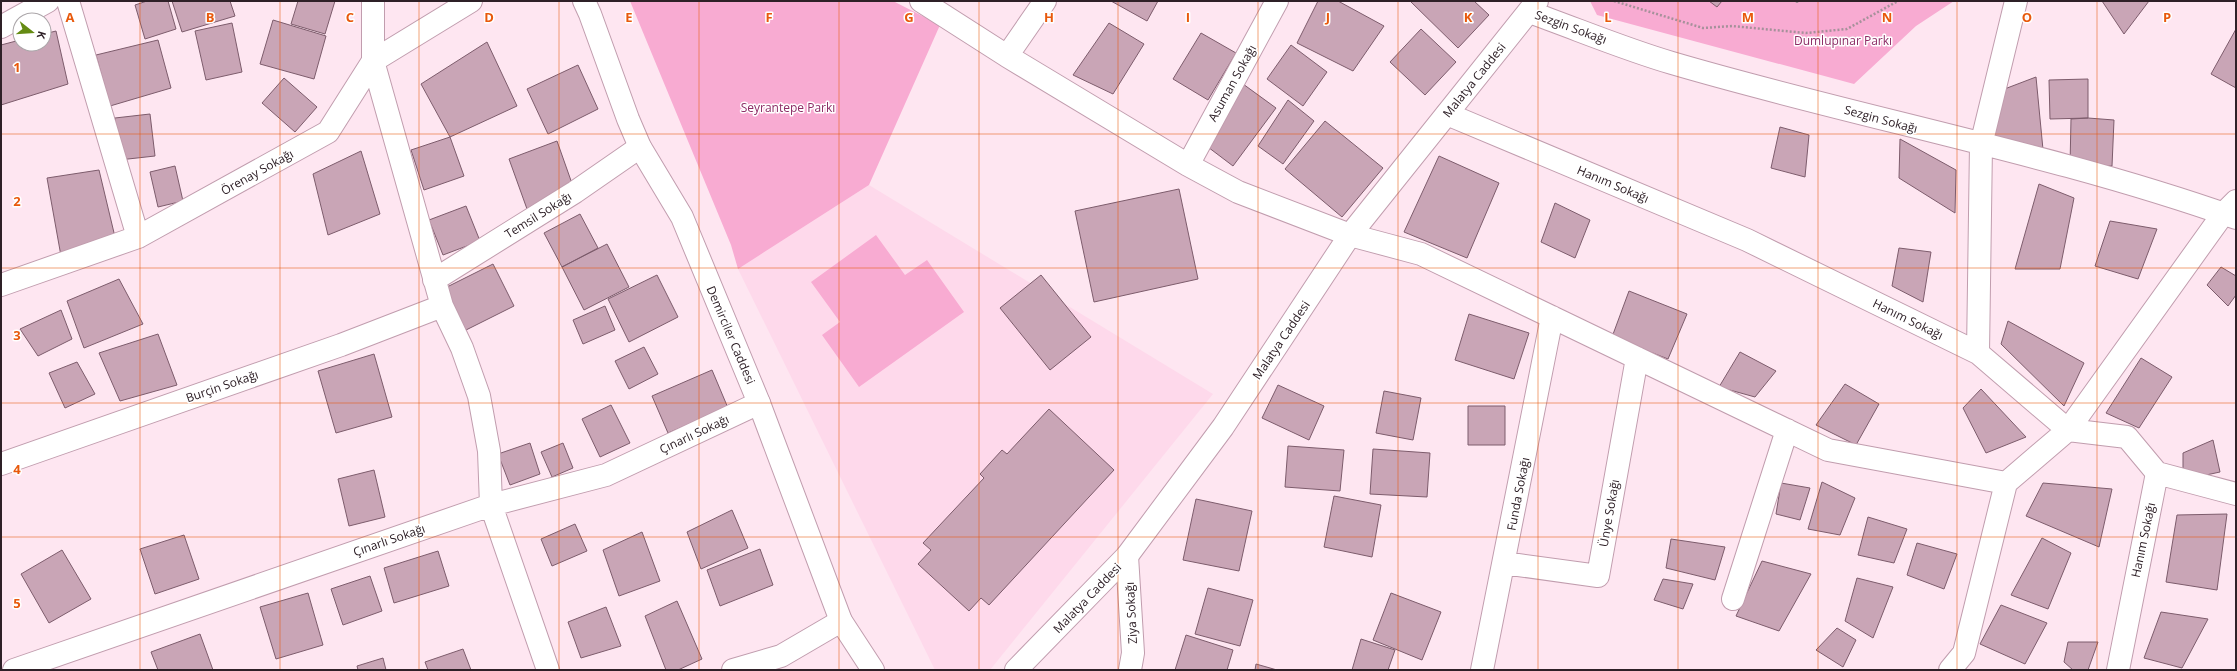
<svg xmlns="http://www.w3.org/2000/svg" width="2237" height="671" font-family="'Open Sans',sans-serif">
	<rect width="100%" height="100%" fill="#fee6f1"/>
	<!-- built -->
	<path fill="#fed9eb" d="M 869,185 L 1213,394 L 990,670 L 935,670 L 738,269 Z"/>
	<!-- green -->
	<path fill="#f8abd2" d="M 630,1 L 893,1 L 940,25 L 869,185 L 738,269 L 731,245 Z
		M 1590,1 L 1954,1 L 1916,26 L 1854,84 L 1597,15 Z
		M 876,235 L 905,275 L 927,260 L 964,312 L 859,387 L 822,335 L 840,322 L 811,282 Z"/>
	<!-- building -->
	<path fill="#c9a5b6" stroke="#7d5c6c" d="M 147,1 L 168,1 L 176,29 L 145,39 L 135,5 Z
		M 172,1 L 230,1 L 235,16 L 182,32 Z
		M 298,1 L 335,1 L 325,34 L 291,24 Z
		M 1111,1 L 1158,1 L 1147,21 Z
		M 1318,1 L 1338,1 L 1384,26 L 1353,71 L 1297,43 Z
		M 1410,1 L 1474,1 L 1489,15 L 1458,48 Z
		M 1709,1 L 1722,1 L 1717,7 Z
		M 2102,1 L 2149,1 L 2124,34 Z
		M 273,20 L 326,36 L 314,79 L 260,64 Z
		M 232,23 L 242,72 L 206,80 L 195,31 Z
		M 1109,23 L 1144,44 L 1113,94 L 1073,75 Z
		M 1421,29 L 1456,62 L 1425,95 L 1390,62 Z
		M 2236,29 L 2236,88 L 2211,74 Z
		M 56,31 L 68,84 L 1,105 L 1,45 L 20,40 L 20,44 L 44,44 L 44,34 Z
		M 1201,33 L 1236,53 L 1208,100 L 1173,79 Z
		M 158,40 L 171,88 L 110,106 L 96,55 Z
		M 487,42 L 517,106 L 450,137 L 421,84 Z
		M 1291,45 L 1327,72 L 1303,106 L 1267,79 Z
		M 578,65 L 598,109 L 548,134 L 527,89 Z
		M 2036,77 L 2044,160 L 1995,148 L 1994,93 Z
		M 284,78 L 317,107 L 295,132 L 262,103 Z
		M 2088,79 L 2088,118 L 2050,119 L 2049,80 Z
		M 1243,84 L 1276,108 L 1233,166 L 1200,141 Z
		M 1288,100 L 1314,121 L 1283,164 L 1258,146 Z
		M 150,114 L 155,156 L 119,160 L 115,118 Z
		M 2088,118 L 2114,120 L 2112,166 L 2070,166 L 2071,119 Z
		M 1325,121 L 1383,168 L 1342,217 L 1285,169 Z
		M 1780,127 L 1809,135 L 1805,177 L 1771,168 Z
		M 450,137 L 464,176 L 424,190 L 411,150 Z
		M 1900,139 L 1956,170 L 1955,213 L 1899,178 Z
		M 557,141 L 575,192 L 527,209 L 509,159 Z
		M 361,151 L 380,214 L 328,235 L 313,174 Z
		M 1439,156 L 1499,183 L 1467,258 L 1404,232 Z
		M 175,166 L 183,201 L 158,207 L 150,172 Z
		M 99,170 L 115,237 L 61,256 L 47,178 Z
		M 2039,184 L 2074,198 L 2060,269 L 2015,269 Z
		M 1179,189 L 1198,279 L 1094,302 L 1075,211 Z
		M 1555,203 L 1590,220 L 1575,258 L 1541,242 Z
		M 466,206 L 480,241 L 443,255 L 429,220 Z
		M 580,214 L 598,248 L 562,267 L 544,233 Z
		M 2110,221 L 2157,229 L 2138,279 L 2095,266 Z
		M 607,244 L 629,287 L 584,310 L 562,267 Z
		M 1899,248 L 1931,252 L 1923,302 L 1892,286 Z
		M 493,264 L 514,306 L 464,331 L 443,289 Z
		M 2221,267 L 2236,276 L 2236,295 L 2228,306 L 2207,285 Z
		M 657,275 L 678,317 L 629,342 L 608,299 Z
		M 1041,275 L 1091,337 L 1050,370 L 1000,308 Z
		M 119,279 L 143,324 L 84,348 L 67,301 Z
		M 1629,291 L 1687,314 L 1668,359 L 1612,337 Z
		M 605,306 L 615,330 L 583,344 L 573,320 Z
		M 61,310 L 72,339 L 38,356 L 20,329 Z
		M 1469,314 L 1529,333 L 1514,379 L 1455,360 Z
		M 2008,321 L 2084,363 L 2064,406 L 2001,344 Z
		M 158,334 L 177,385 L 120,401 L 99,353 Z
		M 644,347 L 658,374 L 629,389 L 615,361 Z
		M 1740,352 L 1776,371 L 1755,397 L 1719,387 Z
		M 374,354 L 392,417 L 336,433 L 318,371 Z
		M 2141,358 L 2172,377 L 2139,428 L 2106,413 Z
		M 77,362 L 95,394 L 65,408 L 49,373 Z
		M 712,370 L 728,408 L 668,433 L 652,396 Z
		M 1845,384 L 1879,404 L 1856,445 L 1816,425 Z
		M 1278,385 L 1324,406 L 1309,440 L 1262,418 Z
		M 1981,389 L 2026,437 L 1986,453 L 1963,408 Z
		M 1384,391 L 1421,398 L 1413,440 L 1376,433 Z
		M 611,405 L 630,443 L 600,457 L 582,419 Z
		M 1468,406 L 1505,406 L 1505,445 L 1468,445 Z
		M 1049,409 L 1114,470 L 989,605 L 981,598 L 969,611 L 918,564 L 931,550 L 923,543 L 984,478 L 980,474 L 1002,450 L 1007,454 Z
		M 2213,440 L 2220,472 L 2183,480 L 2183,453 Z
		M 530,443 L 540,474 L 510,485 L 498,454 Z
		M 563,443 L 573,468 L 552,477 L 541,452 Z
		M 1288,446 L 1344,450 L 1340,491 L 1285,487 Z
		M 1373,449 L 1430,453 L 1427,497 L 1370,494 Z
		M 374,470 L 385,517 L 349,526 L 338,479 Z
		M 1822,482 L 1855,498 L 1840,535 L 1808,529 Z
		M 1781,483 L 1810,488 L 1800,520 L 1776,514 Z
		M 2043,483 L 2112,489 L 2099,547 L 2026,516 Z
		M 1334,496 L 1381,505 L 1372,557 L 1324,547 Z
		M 1196,499 L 1252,511 L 1239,571 L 1183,560 Z
		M 732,510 L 748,548 L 701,569 L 687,532 Z
		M 2227,514 L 2217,590 L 2166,582 L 2177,515 Z
		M 1868,517 L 1907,529 L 1894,563 L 1858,555 Z
		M 575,524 L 587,551 L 552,566 L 541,539 Z
		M 642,532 L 660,581 L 619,596 L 603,550 Z
		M 184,535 L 199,579 L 155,594 L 140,549 Z
		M 2042,538 L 2071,553 L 2048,609 L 2011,595 Z
		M 1671,539 L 1725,547 L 1715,580 L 1666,568 Z
		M 1917,543 L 1957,554 L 1944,589 L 1907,575 Z
		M 760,549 L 773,585 L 720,606 L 707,570 Z
		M 62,550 L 91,599 L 49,623 L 21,574 Z
		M 438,551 L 449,586 L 394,603 L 384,568 Z
		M 1762,561 L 1811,574 L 1779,631 L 1736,616 Z
		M 370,576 L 382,611 L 343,625 L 331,589 Z
		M 1857,578 L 1893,587 L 1873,638 L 1845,621 Z
		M 1663,579 L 1693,584 L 1683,609 L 1654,600 Z
		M 1208,588 L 1253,600 L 1240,646 L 1195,634 Z
		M 308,593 L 323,645 L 276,659 L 260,607 Z
		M 1391,593 L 1441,612 L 1422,660 L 1373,640 Z
		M 677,601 L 702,659 L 678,670 L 666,670 L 645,616 Z
		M 2001,605 L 2047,623 L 2025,664 L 1980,644 Z
		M 606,607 L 621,646 L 581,658 L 568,622 Z
		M 2161,612 L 2208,619 L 2182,668 L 2144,658 Z
		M 1837,628 L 1856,640 L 1843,667 L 1816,650 Z
		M 200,634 L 213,670 L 158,670 L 151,652 Z
		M 1186,635 L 1233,650 L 1227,670 L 1175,670 Z
		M 1361,639 L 1395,650 L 1388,670 L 1352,670 Z
		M 2068,642 L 2098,642 L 2088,670 L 2073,670 L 2064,662 Z
		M 463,649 L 471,670 L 428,670 L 425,662 Z
		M 383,658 L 386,670 L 358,670 L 357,666 Z
		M 1256,664 L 1277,670 L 1255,670 Z"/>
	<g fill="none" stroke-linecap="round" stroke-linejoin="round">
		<!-- minor casing -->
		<g stroke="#c19dae" stroke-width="24">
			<path id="minor" d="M 68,1 L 138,237
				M 921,1 L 1007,56 L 1188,165 L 1238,192 L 1350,235 L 1421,254 L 1828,450 L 2006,483
				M 1529,12 C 1577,29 1624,49 1672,63 C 1859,118 2052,153 2236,218
				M 1,27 L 48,1
				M 1007,56 L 1045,1
				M 373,61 L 442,306 L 462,348 L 479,396 L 489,451 L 491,505 L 548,670
				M 1447,114 L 1747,240 L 1978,353 L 2068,430 L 2127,437 L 2157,473 L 2118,670
				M 1188,165 L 1277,1
				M 434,280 L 575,192 L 640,147
				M 1,285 L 138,237 L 328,132 L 373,61
				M 1978,353 L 1981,145 L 2016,1
				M 1,464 L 341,345 L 442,306
				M 2157,473 L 2236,494
				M 1127,556 L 1133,653 L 1130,670
				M 1504,563 L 1598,576 L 1637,358
				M 1733,599 L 1787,430
				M 14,670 L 491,505 L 606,475 L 759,403
				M 733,670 L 781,656 L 841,621
				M 1482,670 L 1552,317
				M 1950,670 L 1964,653 L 2006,483 L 2068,430 L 2223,214 L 2236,201"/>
		</g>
		<!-- tertiary casing -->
		<g stroke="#c19dae" stroke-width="24">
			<path id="tertiary" d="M 373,1 L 373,61
				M 584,1 L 590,14 L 628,119 L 640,147 L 682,217 L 759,403 L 841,621 L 873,670
				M 373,61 L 471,1
				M 1016,670 L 1127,556 L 1223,427 L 1350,235 L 1537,1"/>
		</g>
		<!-- path -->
		<path stroke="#a5919a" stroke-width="2.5" stroke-dasharray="2 2" stroke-linecap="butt" d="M 1614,1 L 1703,28 L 1732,26 L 1806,33 L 1847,29 L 1898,1
			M 1797,1 L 1797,4"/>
		<!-- minor -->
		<use href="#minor" stroke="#fff" stroke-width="22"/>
		<!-- tertiary -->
		<use href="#tertiary" stroke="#fff" stroke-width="22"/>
	</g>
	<!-- grid -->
	<path fill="none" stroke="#e8590c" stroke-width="1" stroke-opacity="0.55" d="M 140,1 L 140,670M 280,1 L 280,670M 419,1 L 419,670M 559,1 L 559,670M 699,1 L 699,670M 839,1 L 839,670M 979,1 L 979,670M 1118,1 L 1118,670M 1258,1 L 1258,670M 1398,1 L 1398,670M 1538,1 L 1538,670M 1678,1 L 1678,670M 1818,1 L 1818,670M 1957,1 L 1957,670M 2097,1 L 2097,670M 1,134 L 2236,134M 1,268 L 2236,268M 1,403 L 2236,403M 1,537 L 2236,537"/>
	<g text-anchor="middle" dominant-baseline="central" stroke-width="3" stroke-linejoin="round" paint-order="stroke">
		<!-- street labels -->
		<g font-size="12" fill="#2e2027" stroke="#fff">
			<text transform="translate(1571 27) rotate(20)">Sezgin Sokağı</text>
			<text transform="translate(1474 80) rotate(-51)">Malatya Caddesi</text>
			<text transform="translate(1232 83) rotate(-61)">Asuman Sokağı</text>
			<text transform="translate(1881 119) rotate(15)">Sezgin Sokağı</text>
			<text transform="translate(257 172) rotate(-29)">Örenay Sokağı</text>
			<text transform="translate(1613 184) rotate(23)">Hanım Sokağı</text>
			<text transform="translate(538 215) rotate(-32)">Temsil Sokağı</text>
			<text transform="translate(1908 319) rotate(26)">Hanım Sokağı</text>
			<text transform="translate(731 335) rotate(67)">Demirciler Caddesi</text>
			<text transform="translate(1281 340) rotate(-56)">Malatya Caddesi</text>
			<text transform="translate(222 386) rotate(-19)">Burçin Sokağı</text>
			<text transform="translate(694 434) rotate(-25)">Çınarlı Sokağı</text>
			<text transform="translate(1518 494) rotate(-79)">Funda Sokağı</text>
			<text transform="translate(1609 513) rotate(-80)">Ünye Sokağı</text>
			<text transform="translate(389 540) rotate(-19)">Çınarlı Sokağı</text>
			<text transform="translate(2143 540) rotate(-78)">Hanım Sokağı</text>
			<text transform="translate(1087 598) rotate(-46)">Malatya Caddesi</text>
			<text transform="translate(1131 613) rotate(-93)">Ziya Sokağı</text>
		</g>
		<!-- park labels -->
		<g font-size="12" fill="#8c2b65" stroke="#fff">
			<text x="1843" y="40">Dumlupınar Parkı</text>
			<text x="788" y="107">Seyrantepe Parkı</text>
		</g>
	</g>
	<g font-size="13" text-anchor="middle" font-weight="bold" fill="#e8590c" stroke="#fff" stroke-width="3" stroke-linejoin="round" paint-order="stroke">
		<text x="70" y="22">A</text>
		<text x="210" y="22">B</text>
		<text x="350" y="22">C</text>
		<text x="489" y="22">D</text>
		<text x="629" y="22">E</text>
		<text x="769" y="22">F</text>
		<text x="909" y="22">G</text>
		<text x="1049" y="22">H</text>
		<text x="1188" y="22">I</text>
		<text x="1328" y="22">J</text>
		<text x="1468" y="22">K</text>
		<text x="1608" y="22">L</text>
		<text x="1748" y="22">M</text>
		<text x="1887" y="22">N</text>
		<text x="2027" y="22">O</text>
		<text x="2167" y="22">P</text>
		<text x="17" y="72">1</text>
		<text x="17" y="206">2</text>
		<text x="17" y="340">3</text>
		<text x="17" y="474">4</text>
		<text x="17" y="608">5</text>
	</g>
	<!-- border -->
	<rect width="2237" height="671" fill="none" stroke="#2e2027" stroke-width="4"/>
	<!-- north arrow -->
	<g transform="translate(32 32) rotate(107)"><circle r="19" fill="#ffffff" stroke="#aba6a9"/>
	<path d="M0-3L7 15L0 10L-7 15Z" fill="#658b13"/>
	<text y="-6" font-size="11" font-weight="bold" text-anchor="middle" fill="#2e2027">K</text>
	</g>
</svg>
